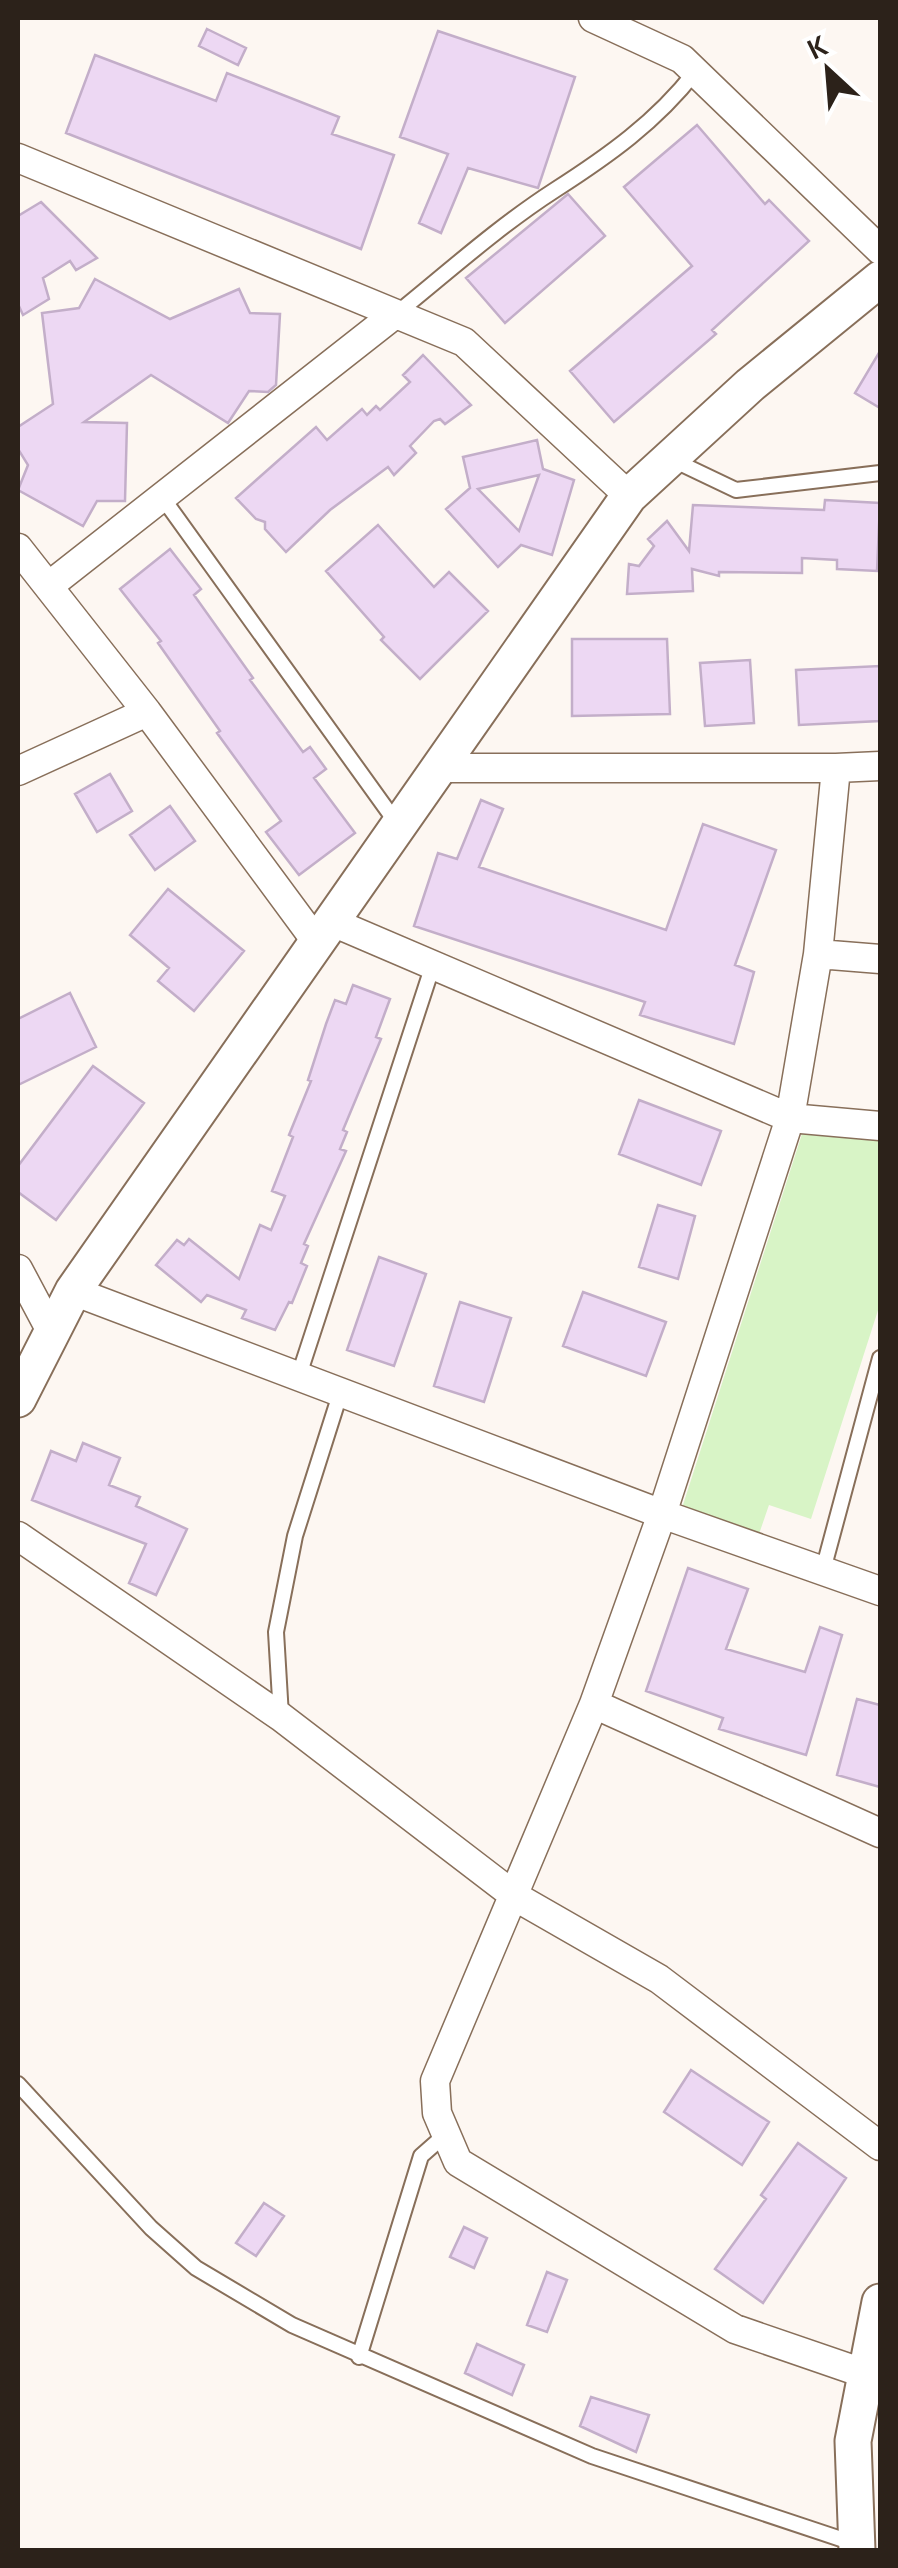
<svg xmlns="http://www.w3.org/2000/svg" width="898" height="2568" font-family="Cabin,sans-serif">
	<rect width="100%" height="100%" fill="#fdf7f2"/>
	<!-- green -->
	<path fill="#d8f4c6" d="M 802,1134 L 880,1141 L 880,1304 L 811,1519 L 769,1505 L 759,1534 L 682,1508 Z"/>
	<!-- building -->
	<path fill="#edd8f3" stroke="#c3aec9" stroke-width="2.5" fill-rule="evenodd" d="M 207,29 L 246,48 L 238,65 L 199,46 Z
		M 438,31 L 575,77 L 538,188 L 468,168 L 441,233 L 419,223 L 448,154 L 400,137 Z
		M 95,55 L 216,101 L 227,73 L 339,117 L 332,134 L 394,155 L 361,249 L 66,133 Z
		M 697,125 L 765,204 L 769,200 L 809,241 L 712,330 L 716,334 L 614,422 L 570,371 L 692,266 L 624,187 Z
		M 568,194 L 605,236 L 505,323 L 466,278 Z
		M 41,202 L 97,258 L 76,270 L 70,261 L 43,278 L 49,299 L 23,315 L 18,304 L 18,216 Z
		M 95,279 L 170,319 L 239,289 L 250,313 L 280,314 L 276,385 L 268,392 L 249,391 L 228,423 L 151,375 L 84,422 L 127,423 L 125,501 L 97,501 L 83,526 L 18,490 L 28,465 L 18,449 L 18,427 L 53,404 L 42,313 L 79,308 Z
		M 880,351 L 880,408 L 855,393 Z
		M 423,355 L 471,405 L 445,424 L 440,419 L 434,421 L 410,446 L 416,453 L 394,475 L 388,467 L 330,510 L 286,552 L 265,529 L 265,522 L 256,519 L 236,498 L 316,427 L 327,440 L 362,409 L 367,415 L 376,406 L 380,410 L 410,382 L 403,375 Z
		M 537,440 L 543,469 L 574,480 L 552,555 L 521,545 L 498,567 L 446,509 L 470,488 L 463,457 ZM 539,475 L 519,531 L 478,489 Z
		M 825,500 L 880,503 L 877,571 L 837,569 L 837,560 L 802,558 L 802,573 L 719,572 L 719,576 L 692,569 L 693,591 L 627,594 L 629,564 L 639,566 L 654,546 L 648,539 L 667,521 L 689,551 L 693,505 L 824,510 Z
		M 378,525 L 434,587 L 449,572 L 488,611 L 420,679 L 381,640 L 384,637 L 326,571 Z
		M 170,549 L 201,589 L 194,595 L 253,678 L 250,680 L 303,752 L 310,747 L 326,769 L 314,778 L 355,833 L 299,875 L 266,832 L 281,821 L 217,733 L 220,731 L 158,643 L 161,641 L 120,589 Z
		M 572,639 L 667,639 L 670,714 L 572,716 Z
		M 750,660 L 754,723 L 705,726 L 700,663 Z
		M 880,666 L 880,721 L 799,725 L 796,670 Z
		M 110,774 L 132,811 L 97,832 L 75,794 Z
		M 481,800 L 503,809 L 479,867 L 666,930 L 703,824 L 776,850 L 735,965 L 754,972 L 734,1044 L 640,1015 L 645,1002 L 414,926 L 438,853 L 457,859 Z
		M 170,806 L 195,841 L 155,870 L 130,835 Z
		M 168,889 L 244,951 L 194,1011 L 158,981 L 169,968 L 130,935 Z
		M 353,985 L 390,999 L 376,1037 L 381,1039 L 343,1130 L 347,1132 L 340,1149 L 346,1151 L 304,1244 L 308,1246 L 301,1263 L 307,1266 L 292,1303 L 289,1302 L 275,1330 L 242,1318 L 246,1310 L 207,1295 L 201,1302 L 156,1265 L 177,1240 L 184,1245 L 189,1239 L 239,1279 L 260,1225 L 271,1230 L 285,1196 L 272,1191 L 293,1137 L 289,1135 L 311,1081 L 308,1080 L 326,1024 L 335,1000 L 346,1004 Z
		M 70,993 L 96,1047 L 18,1085 L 18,1019 Z
		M 93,1066 L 144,1103 L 56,1220 L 18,1192 L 18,1166 Z
		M 639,1100 L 721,1131 L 701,1185 L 619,1154 Z
		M 658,1205 L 695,1216 L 678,1279 L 639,1267 Z
		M 379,1257 L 426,1274 L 394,1366 L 347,1350 Z
		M 583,1292 L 666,1322 L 646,1376 L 563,1346 Z
		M 460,1302 L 511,1318 L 484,1402 L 434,1386 Z
		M 83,1443 L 120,1458 L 109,1485 L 140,1497 L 136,1506 L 187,1529 L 156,1595 L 129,1583 L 146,1544 L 32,1500 L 51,1451 L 76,1461 Z
		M 688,1568 L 748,1589 L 726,1649 L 805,1672 L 820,1627 L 842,1635 L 806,1755 L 719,1729 L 723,1718 L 646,1691 Z
		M 857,1699 L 880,1705 L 880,1787 L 837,1775 Z
		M 691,2070 L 769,2122 L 742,2165 L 664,2112 Z
		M 798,2143 L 846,2178 L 763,2303 L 715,2269 L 766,2199 L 761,2195 Z
		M 264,2203 L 284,2216 L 256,2256 L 236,2243 Z
		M 464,2227 L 487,2238 L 474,2268 L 450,2257 Z
		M 547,2272 L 567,2280 L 547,2332 L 527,2325 Z
		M 477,2344 L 524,2365 L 512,2395 L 465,2373 Z
		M 591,2397 L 649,2415 L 636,2452 L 580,2426 Z"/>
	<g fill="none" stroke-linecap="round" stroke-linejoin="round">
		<!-- service casing -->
		<g stroke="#886f5a" stroke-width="18">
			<path id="service" d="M 396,314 C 448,272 499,226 555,190 C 608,156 656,122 695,72
				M 671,459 L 736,490 L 880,473
				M 162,497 L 398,825
				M 299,1375 L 433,965
				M 823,1570 L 880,1358
				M 281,1716 L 276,1632 L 295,1536 L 341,1391
				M 18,2084 L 151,2228 L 196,2268 L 292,2325 L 592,2456 L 856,2544
				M 359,2357 L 421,2156 L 446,2134"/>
		</g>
		<!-- minor casing -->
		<g stroke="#886f5a" stroke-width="31">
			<path id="minor" d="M 593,18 L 682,59 L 880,250
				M 18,158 L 464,342 L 629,496
				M 18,548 L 147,712 L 316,941
				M 50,585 L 395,314
				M 438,768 L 836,768
				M 18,771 L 147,712
				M 330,921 L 790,1118 L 880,1126
				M 818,954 L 880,959
				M 18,1269 L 52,1333
				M 73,1291 L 662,1514 L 880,1591
				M 18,1536 L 281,1717 L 516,1897 L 659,1979 L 880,2146
				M 594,1704 L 880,1833
				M 866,2374 L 735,2329 L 458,2162 L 437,2113 L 435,2081 L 594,1704 L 662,1514 L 790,1118 L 818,954 L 836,768 L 880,766"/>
		</g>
		<!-- tertiary casing -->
		<g stroke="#886f5a" stroke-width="39">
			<path id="tertiary" d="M 18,1399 L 73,1291 L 629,496 L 750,385 L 880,279
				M 857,2550 L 853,2441 L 880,2302"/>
		</g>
		<!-- service -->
		<use href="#service" stroke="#fff" stroke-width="14"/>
		<!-- minor -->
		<use href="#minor" stroke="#fff" stroke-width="28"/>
		<!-- tertiary -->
		<use href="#tertiary" stroke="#fff" stroke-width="35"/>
	</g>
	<!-- border -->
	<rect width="898" height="2568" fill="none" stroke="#2c221a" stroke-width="40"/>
	<!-- north arrow -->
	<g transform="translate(828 70) rotate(334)" stroke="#ffffff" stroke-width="8" paint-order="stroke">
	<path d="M0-8L18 38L0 25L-18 38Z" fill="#2c221a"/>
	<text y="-15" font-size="28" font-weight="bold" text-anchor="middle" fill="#2c221a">K</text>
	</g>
</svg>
